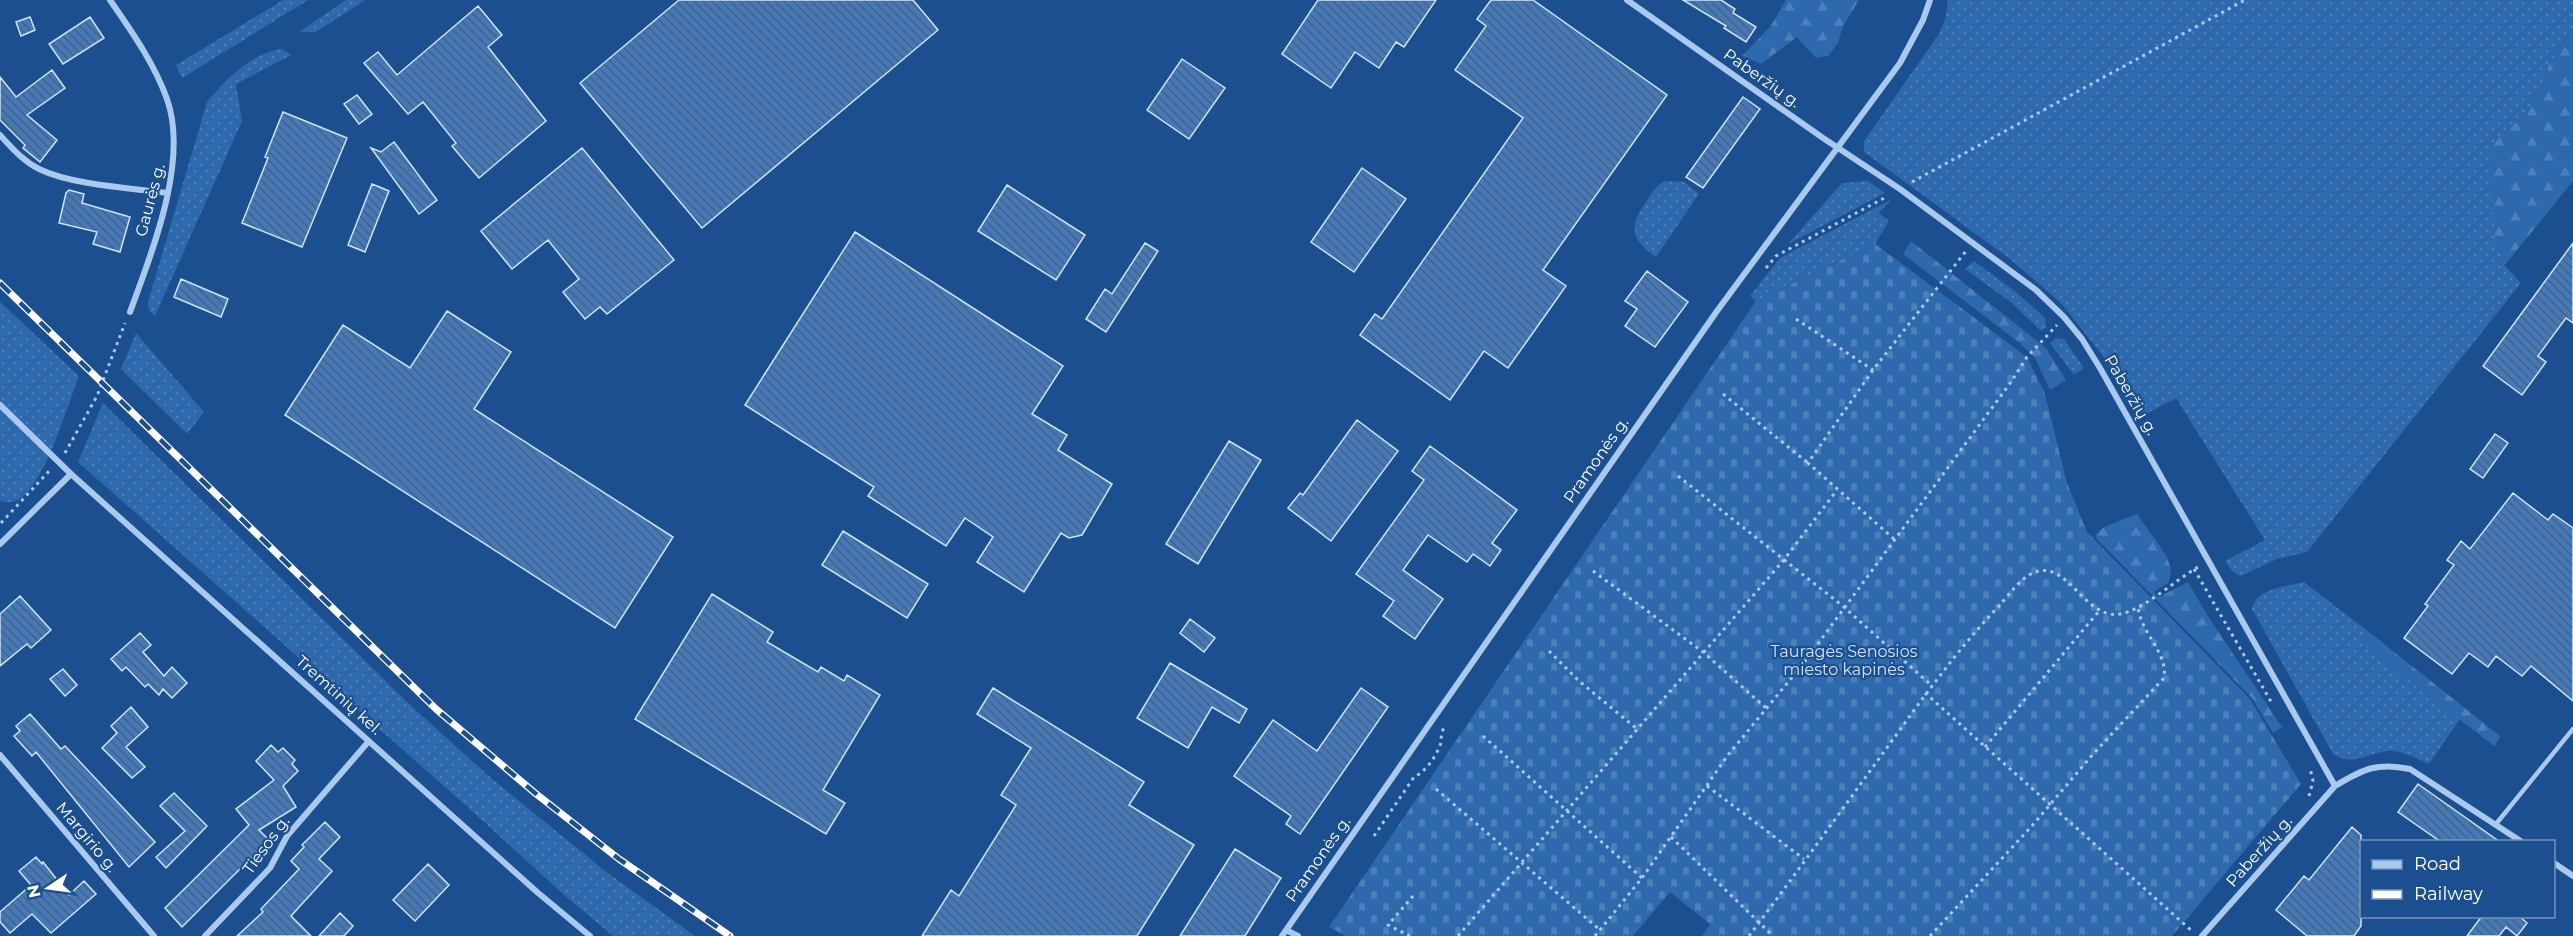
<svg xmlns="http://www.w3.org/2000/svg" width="2573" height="936" font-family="Montserrat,sans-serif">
	<defs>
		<pattern id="grass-dots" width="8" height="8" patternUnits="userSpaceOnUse" patternTransform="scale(1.5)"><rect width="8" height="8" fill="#2e69ad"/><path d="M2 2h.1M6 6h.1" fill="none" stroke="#4d80b9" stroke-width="1.8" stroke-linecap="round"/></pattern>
		<pattern id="forest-firs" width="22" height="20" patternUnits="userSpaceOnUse" patternTransform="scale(1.5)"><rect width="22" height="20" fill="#2e69ad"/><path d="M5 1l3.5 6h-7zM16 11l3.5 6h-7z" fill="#4d80b9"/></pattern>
		<pattern id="cemetery-stones" width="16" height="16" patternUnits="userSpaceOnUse" patternTransform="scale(1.5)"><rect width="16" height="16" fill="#2e69ad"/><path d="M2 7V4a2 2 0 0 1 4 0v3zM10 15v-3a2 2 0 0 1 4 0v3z" fill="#4d80b9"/></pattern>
		<pattern id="building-back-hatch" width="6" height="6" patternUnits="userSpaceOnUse" patternTransform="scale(1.5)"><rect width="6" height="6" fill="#4478b7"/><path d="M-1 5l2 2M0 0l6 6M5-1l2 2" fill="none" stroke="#486282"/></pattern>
	</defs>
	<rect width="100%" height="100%" fill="#1b4f8f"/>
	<!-- grass -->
	<path fill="url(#grass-dots)" d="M 283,0 L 308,0 L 182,78 L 176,65 Z
		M 346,0 L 365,0 L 316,32 L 299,32 Z
		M 1948,0 L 2573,0 L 2573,29 L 2549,64 L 2544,83 L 2523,118 L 2505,130 L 2504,265 L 2521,283 L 2307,552 L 2277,559 L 2241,576 L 2233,572 L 2225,561 L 2265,540 L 2176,398 L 2142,416 L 2103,356 L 2061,303 L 2010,259 L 1864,152 L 1864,141 L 1939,34 L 1946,16 Z
		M 282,49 L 291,55 L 236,84 L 242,121 L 155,316 L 149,310 L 148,302 L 207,102 C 226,79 251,53 282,49 Z
		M 1665,181 L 1684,182 L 1699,194 L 1656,257 C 1631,239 1628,228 1646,202 C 1652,193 1655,186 1665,181 Z
		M 1868,181 L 1885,193 L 1788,244 L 1842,183 Z
		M 1892,199 L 1879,213 L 1889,221 L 1875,244 L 1756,301 L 1750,296 L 1780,258 Z
		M 1974,261 L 2016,292 L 2045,318 L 2046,327 L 2041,331 L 2012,303 L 1965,269 Z
		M 0,302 L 79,376 C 68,404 44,487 18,500 C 13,503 5,502 0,501 Z
		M 136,333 L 204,412 L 187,434 L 121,369 Z
		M 2057,338 L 2064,339 L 2084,368 L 2074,375 L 2050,343 Z
		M 103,403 L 408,703 L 492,779 L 609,874 L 695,936 L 613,936 L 563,894 L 472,811 L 78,462 Z
		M 2304,582 L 2369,632 L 2362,635 L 2363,645 L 2460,719 L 2429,764 C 2417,758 2401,750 2388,751 C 2367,753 2352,767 2333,754 L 2252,609 C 2256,588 2286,587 2304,582 Z"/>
	<!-- forest -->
	<path fill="url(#forest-firs)" d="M 1786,0 L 1859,0 L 1843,26 L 1838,43 L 1828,56 L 1816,58 L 1797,37 L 1761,64 L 1742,56 L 1770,27 Z
		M 2573,29 L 2573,181 L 2504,266 L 2495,238 L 2489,151 L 2505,130 L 2523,118 L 2544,83 L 2549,64 Z
		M 1911,241 L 2046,348 L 2066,380 L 2050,390 L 2035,358 L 2021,344 L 1903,254 Z
		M 2137,514 L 2166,555 L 2171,568 L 2169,582 L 2154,592 L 2159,597 L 2188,582 L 2209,618 L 2282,727 L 2273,733 L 2252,698 L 2096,538 L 2096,534 L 2104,527 Z
		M 2369,632 L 2500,736 L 2494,746 L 2363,645 L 2361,635 Z"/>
	<!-- cemetery -->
	<path fill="url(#cemetery-stones)" d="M 1875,244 L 2027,357 L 2045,394 L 2067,483 L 2087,532 L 2250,699 L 2301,784 L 2172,936 L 1702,936 L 1710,924 L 1670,892 L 1633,936 L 1346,936 L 1329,927 L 1756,301 Z"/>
	<!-- building -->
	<path fill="url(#building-back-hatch)" stroke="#cfe3fa" stroke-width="1.5" d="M 679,0 L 913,0 L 938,30 L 702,228 L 580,83 Z
		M 1318,0 L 1436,0 L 1404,47 L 1396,42 L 1379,68 L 1355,52 L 1331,88 L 1282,54 Z
		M 1491,0 L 1533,0 L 1667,95 L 1543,270 L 1566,286 L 1508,368 L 1484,351 L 1450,400 L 1360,335 L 1375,314 L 1382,319 L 1523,118 L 1455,70 L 1486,26 L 1477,19 Z
		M 1683,0 L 1721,0 L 1735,9 L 1733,13 L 1756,27 L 1746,42 L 1724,28 L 1726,26 Z
		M 478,6 L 502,35 L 488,47 L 546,121 L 479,178 L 452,146 L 456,143 L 423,102 L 408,114 L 364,63 L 378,52 L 397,75 Z
		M 30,17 L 35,30 L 21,36 L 16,22 Z
		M 90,17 L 104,38 L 63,64 L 49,44 Z
		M 1182,59 L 1225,88 L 1189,139 L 1147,110 Z
		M 52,70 L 65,88 L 27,115 L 57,140 L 40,162 L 23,148 L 25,145 L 0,120 L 0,77 L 16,97 Z
		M 357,95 L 372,114 L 359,124 L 344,104 Z
		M 1743,97 L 1760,109 L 1703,188 L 1686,177 Z
		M 283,112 L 347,138 L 302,247 L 242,223 L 268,158 L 265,157 Z
		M 394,142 L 437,200 L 419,214 L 371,148 L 381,152 Z
		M 582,148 L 674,260 L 607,314 L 600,307 L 585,319 L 563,292 L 579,279 L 548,240 L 512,269 L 481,231 Z
		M 1362,168 L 1406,199 L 1354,272 L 1311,242 Z
		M 372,184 L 389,191 L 365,252 L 348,245 Z
		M 1007,185 L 1085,235 L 1056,280 L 978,231 Z
		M 69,190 L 84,194 L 82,203 L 130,217 L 120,252 L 93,244 L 97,232 L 59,223 L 66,193 Z
		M 855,232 L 1063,366 L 1032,414 L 1067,435 L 1058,450 L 1112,484 L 1082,535 L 1069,538 L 1061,533 L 1024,592 L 977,562 L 993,537 L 965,518 L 946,546 L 868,496 L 874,487 L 745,405 Z
		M 1145,243 L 1158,251 L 1106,332 L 1086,319 L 1105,289 L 1112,294 Z
		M 2573,243 L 2573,323 L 2566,318 L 2538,356 L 2546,362 L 2522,395 L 2483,366 Z
		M 1647,271 L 1688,302 L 1655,347 L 1625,326 L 1637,309 L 1625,301 Z
		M 181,279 L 228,299 L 221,317 L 174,297 Z
		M 447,311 L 511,352 L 474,409 L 673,537 L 615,628 L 285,415 L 343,325 L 410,368 Z
		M 1357,420 L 1398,451 L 1331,541 L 1288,508 L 1300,493 L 1303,495 Z
		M 2495,434 L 2508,443 L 2483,478 L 2470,469 Z
		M 1229,441 L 1261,460 L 1198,564 L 1166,544 Z
		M 1430,446 L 1517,510 L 1492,543 L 1501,550 L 1490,566 L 1473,554 L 1467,562 L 1428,535 L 1403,570 L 1443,599 L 1415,639 L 1383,616 L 1394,601 L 1356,574 L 1424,480 L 1412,471 Z
		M 2513,493 L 2548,520 L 2553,514 L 2573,528 L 2573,701 L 2531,666 L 2522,676 L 2496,656 L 2488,667 L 2469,653 L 2452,674 L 2404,638 L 2428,606 L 2425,604 L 2454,565 L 2447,560 L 2461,541 L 2470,549 Z
		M 843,531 L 928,584 L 907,618 L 822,565 Z
		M 712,594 L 773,632 L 767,642 L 818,672 L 821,667 L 844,681 L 847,675 L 880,695 L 823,790 L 845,803 L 826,834 L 635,719 Z
		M 20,596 L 51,630 L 31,648 L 27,644 L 0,666 L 0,614 Z
		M 1190,619 L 1215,638 L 1204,652 L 1180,633 Z
		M 140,633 L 151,645 L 143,652 L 164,676 L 172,667 L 187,683 L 172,698 L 163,689 L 159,695 L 148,684 L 145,687 L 126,667 L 122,671 L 111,659 Z
		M 1170,663 L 1247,709 L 1239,723 L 1212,707 L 1188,748 L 1137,718 Z
		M 63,669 L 77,685 L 65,696 L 50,679 Z
		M 993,688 L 1144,782 L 1129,805 L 1194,845 L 1137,936 L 922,936 L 951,890 L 959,896 L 1016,805 L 1001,795 L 1031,748 L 977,714 Z
		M 1361,688 L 1388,707 L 1300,834 L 1286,824 L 1291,816 L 1234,776 L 1273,720 L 1317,751 Z
		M 131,707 L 148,727 L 126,747 L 145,767 L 132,778 L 102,748 L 117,733 L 111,726 Z
		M 30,714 L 61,749 L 65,746 L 155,842 L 129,867 L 36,752 L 32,756 L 14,736 L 20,731 L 16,726 Z
		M 271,745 L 278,752 L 283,748 L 295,760 L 292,764 L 298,771 L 283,786 L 296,807 L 259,830 L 269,840 L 182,927 L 165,908 L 249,825 L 236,809 L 274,780 L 256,761 Z
		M 2418,784 L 2500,842 L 2441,842 L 2398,812 Z
		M 174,793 L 207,826 L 166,868 L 156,857 L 185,831 L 160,806 Z
		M 325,822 L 340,837 L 319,859 L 332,871 L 291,916 L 311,936 L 237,936 L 263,912 L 261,909 L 299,869 L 291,861 L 304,847 L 302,845 Z
		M 2352,827 L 2361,835 L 2361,926 L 2354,936 L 2307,936 L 2276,910 L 2304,876 L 2309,880 Z
		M 1235,849 L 1281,878 L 1245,936 L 1180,936 Z
		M 36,857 L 42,864 L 43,862 L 69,895 L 84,881 L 96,894 L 51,933 L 32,914 L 10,933 L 0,922 L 0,912 L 31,885 L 19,871 Z
		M 428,864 L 449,885 L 415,921 L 393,900 Z
		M 340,913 L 353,926 L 344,936 L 319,936 Z
		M 2482,916 L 2519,916 L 2527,923 L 2517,936 L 2506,927 L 2499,936 L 2467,936 Z"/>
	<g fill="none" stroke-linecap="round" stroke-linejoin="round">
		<!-- path -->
		<path stroke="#a9c9ee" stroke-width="3" stroke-dasharray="3 4.5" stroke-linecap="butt" d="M 1912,182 L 2245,0
			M 1766,268 L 1776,256 L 1888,196
			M 1796,319 L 1873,370
			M 1723,394 L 1808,463
			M 65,453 L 97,396 L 125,323
			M 1678,476 L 1844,607 L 1931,685
			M 1,523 L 51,469
			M 1894,539 L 1808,463 L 1873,370 L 1966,251
			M 2194,569 L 2273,705
			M 1593,571 L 1703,652 L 1766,708
			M 1549,651 L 1579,681 L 1637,729
			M 1925,693 L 2192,931
			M 1483,736 L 1642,878
			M 1985,747 L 2100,610
			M 1707,786 L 1804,859
			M 1436,789 L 1600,930
			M 2309,796 L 2313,781 L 2310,768
			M 1374,836 L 1414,777 C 1425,772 1434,759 1439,748 C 1443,740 1439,735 1445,726
			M 1671,837 L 1773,936
			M 1410,936 L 1388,925 L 1413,896
			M 1458,936 L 1783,561 L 1837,490
			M 1595,936 L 1642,878 L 1728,755 L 1803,664 L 2011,382 L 2027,357 L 2057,325
			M 1749,936 C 1798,871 1846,804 1894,738 C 1927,692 1960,647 1999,606 C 2009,595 2021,577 2035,572 C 2068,560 2085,620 2120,614 C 2142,611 2177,579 2198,567
			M 1930,936 L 2031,827 L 2094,753 L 2164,678 C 2168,652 2141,634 2138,607"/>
		<!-- lane -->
		<path stroke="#a9c9ee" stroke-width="4.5" d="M 2496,824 L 2573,729"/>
		<!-- street -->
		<path stroke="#a9c9ee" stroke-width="6" d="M 110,0 C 132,32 154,63 167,99 C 189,161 152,252 130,312
			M 1627,0 L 1823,138 L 1900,189 L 2036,290 L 2064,317 L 2082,339 L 2100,368 L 2335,786 L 2202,936
			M 0,135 C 12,148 23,161 39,169 C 72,185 130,188 168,193
			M 0,405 L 71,474 L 537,892 L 590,936
			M 0,544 L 71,474
			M 0,755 L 154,936
			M 2335,786 C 2363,769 2377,762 2410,769 L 2522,842
			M 2554,863 L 2573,876
			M 1286,930 L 1298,936
			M 205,936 L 270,868 L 287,836 L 369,741
			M 1282,936 L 1717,311 L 1900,63 L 1923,20 L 1930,0"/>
		<!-- rail casing -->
		<g stroke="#fff" stroke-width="7">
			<path id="rail" d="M 0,283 L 436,709 L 535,793 L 619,859 L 730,936"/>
		</g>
		<!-- rail -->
		<use href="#rail" stroke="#1b4f8f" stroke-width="4.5" stroke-dasharray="14" stroke-linecap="butt"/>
	</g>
	<g text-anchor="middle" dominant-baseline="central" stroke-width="4.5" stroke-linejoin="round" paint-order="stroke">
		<!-- street labels -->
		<g font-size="16" fill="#fff" stroke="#1b4f8f">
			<text transform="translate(1762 78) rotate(35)">Paberžių g.</text>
			<text transform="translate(150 200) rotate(-75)">Gaurės g.</text>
			<text transform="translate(2131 395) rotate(60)">Paberžių g.</text>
			<text transform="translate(1596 460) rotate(-55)">Pramonės g.</text>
			<text transform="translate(339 695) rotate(42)">Tremtinių kel.</text>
			<text transform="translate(87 837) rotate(50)">Margirio g.</text>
			<text transform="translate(266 845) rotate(-54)">Tiesos g.</text>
			<text transform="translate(2259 851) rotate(-48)">Paberžių g.</text>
			<text transform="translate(1318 859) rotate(-55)">Pramonės g.</text>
		</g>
		<!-- park labels -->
		<g font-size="16" fill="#cfe3fa" stroke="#1b4f8f">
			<text x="1844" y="651">Tauragės Senosios<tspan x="1844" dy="18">miesto kapinės</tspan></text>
		</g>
	</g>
	<!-- legend -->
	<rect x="2360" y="840" width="195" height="78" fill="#1b4f8f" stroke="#7695bc" stroke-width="1.5"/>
	<rect x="2372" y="860" width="30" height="9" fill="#a9c9ee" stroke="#7695bc" stroke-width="1.5"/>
	<text x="2414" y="870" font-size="18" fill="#ffffff">Road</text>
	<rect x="2372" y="890" width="30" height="9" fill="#ffffff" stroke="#7695bc" stroke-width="1.5"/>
	<text x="2414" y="900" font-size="18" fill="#ffffff">Railway</text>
	<!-- north arrow -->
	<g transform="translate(48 888) rotate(257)" stroke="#1b4f8f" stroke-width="4.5" paint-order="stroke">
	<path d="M0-4.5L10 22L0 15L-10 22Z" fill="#ffffff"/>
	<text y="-9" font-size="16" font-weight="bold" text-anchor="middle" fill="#ffffff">N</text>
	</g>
</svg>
